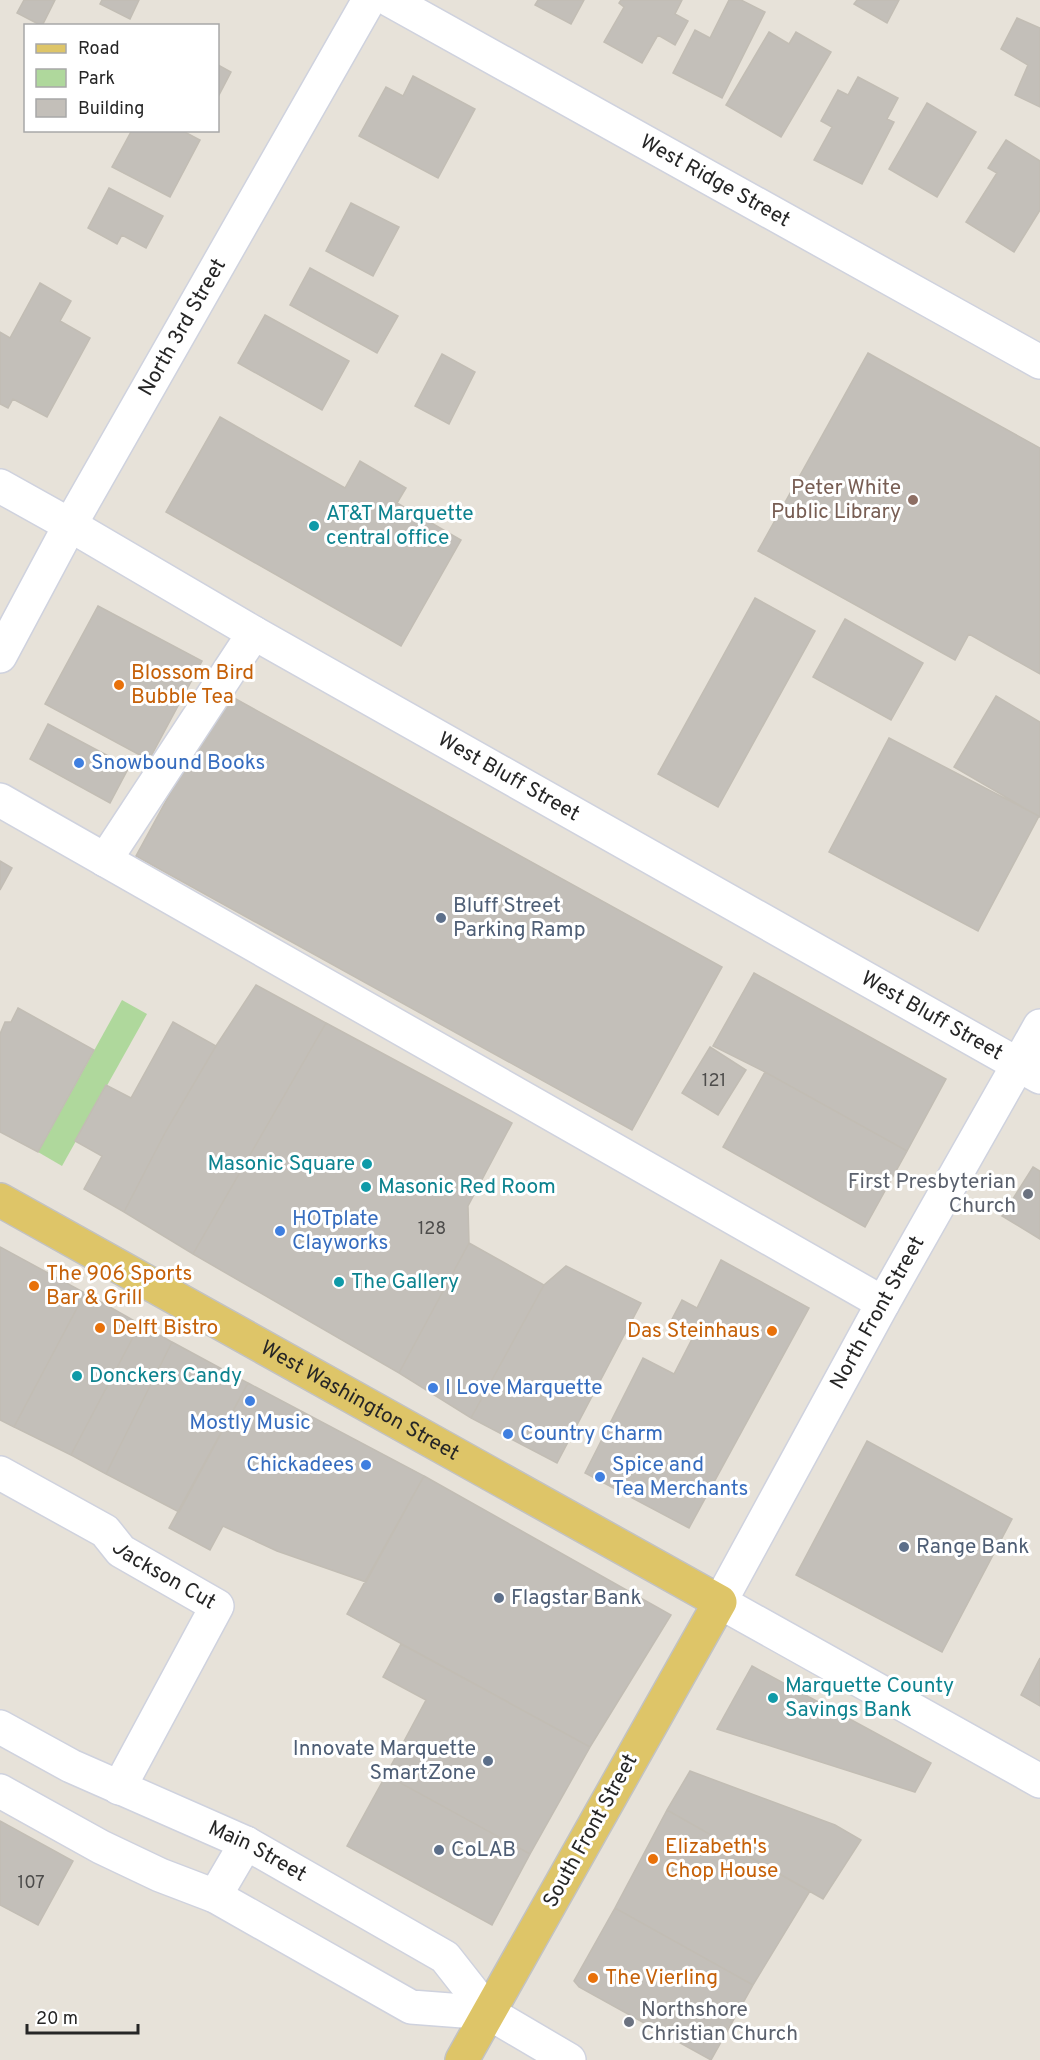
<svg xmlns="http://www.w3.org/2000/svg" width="1040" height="2060" font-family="Overpass,sans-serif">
	<rect width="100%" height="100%" fill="#e7e2d9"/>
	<!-- green -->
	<path fill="#afd89c" d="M 122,1000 L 147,1014 L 62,1166 L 38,1152 Z"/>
	<!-- building -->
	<path fill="#c3bfb9" stroke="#c2bdb4" stroke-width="1.5" d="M 24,0 L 55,0 L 42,26 L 17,13 Z
		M 102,0 L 139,0 L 130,19 L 100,4 Z
		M 538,0 L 584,0 L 571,24 L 535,5 Z
		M 621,0 L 682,0 L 675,14 L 688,21 L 675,45 L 658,35 L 642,63 L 604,42 L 624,7 L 619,3 Z
		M 729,0 L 741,0 L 765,12 L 722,98 L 673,73 L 695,30 L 710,38 Z
		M 857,0 L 899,0 L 887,23 L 854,4 Z
		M 1017,18 L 1040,28 L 1040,107 L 1015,95 L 1028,65 L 1001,49 Z
		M 769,32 L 789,44 L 796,32 L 831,52 L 781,137 L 726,105 Z
		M 218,65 L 231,72 L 218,97 Z
		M 413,76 L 475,109 L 438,178 L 359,136 L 386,87 L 403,96 Z
		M 858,77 L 898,98 L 887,119 L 894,122 L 862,184 L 814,160 L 832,127 L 821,121 L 838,90 L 848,95 Z
		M 927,103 L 976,132 L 937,197 L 889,169 Z
		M 132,130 L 181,130 L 200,140 L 170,197 L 112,167 Z
		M 1006,140 L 1040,161 L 1040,210 L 1014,252 L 966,222 L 997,173 L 988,168 Z
		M 109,188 L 163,216 L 146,248 L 122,235 L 117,244 L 88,228 Z
		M 351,203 L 399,227 L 373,276 L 326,251 Z
		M 310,268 L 398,316 L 377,353 L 290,305 Z
		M 40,283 L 71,301 L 60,321 L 90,338 L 47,417 L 13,399 L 8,408 L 0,404 L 0,332 L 10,338 Z
		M 265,315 L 349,361 L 322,410 L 238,363 Z
		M 868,353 L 1040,448 L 1040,674 L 969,634 L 955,660 L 758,551 Z
		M 442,354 L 475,372 L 449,424 L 415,406 Z
		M 220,417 L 345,488 L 360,461 L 406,488 L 397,503 L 461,540 L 401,646 L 166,512 Z
		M 755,598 L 815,631 L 718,807 L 658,774 Z
		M 98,606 L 202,661 L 149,760 L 45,704 Z
		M 845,619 L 923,663 L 891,720 L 813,677 Z
		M 225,693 L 722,967 L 632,1130 L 136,856 Z
		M 996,696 L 1040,722 L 1040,817 L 954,767 Z
		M 48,724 L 129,767 L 110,803 L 30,759 Z
		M 889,738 L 1039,816 L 978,931 L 829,852 Z
		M 0,861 L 12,868 L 0,890 Z
		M 754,973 L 946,1079 L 907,1151 L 765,1072 L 713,1046 Z
		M 256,985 L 326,1023 L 193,1254 L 124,1212 L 166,1131 L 216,1046 Z
		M 18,1008 L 94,1050 L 38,1152 L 0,1132 L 0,1034 L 5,1022 L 11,1022 Z
		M 173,1022 L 216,1046 L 166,1131 L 124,1212 L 84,1189 L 102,1156 L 75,1141 L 106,1085 L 131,1098 Z
		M 326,1023 L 512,1123 L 468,1206 L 469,1243 L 399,1373 L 193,1254 Z
		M 710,1047 L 746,1070 L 718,1115 L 682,1093 Z
		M 765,1072 L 907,1151 L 865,1227 L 723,1147 Z
		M 1033,1167 L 1040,1171 L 1040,1239 L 1002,1216 Z
		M 469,1243 L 544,1285 L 471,1418 L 399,1373 Z
		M 0,1247 L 85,1293 L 14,1427 L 0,1420 Z
		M 721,1260 L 809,1308 L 689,1528 L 585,1473 L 643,1358 L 674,1374 L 693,1337 L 669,1325 L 682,1300 L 697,1308 Z
		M 566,1266 L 641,1303 L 557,1463 L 471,1418 L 544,1285 Z
		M 85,1293 L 140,1324 L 71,1455 L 14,1427 Z
		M 140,1324 L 172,1342 L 106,1474 L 71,1455 Z
		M 172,1342 L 248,1383 L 179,1512 L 106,1474 Z
		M 248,1383 L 424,1476 L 366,1582 L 277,1551 L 223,1526 L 210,1550 L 169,1528 Z
		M 867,1441 L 1012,1519 L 942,1652 L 796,1575 Z
		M 424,1476 L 671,1615 L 590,1747 L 347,1614 Z
		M 401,1644 L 590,1747 L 530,1854 L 386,1775 L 426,1700 L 383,1677 Z
		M 1040,1658 L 1040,1706 L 1021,1695 Z
		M 752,1666 L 931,1763 L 915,1792 L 717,1729 Z
		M 690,1771 L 835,1825 L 861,1840 L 823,1899 L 667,1810 Z
		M 386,1775 L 530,1854 L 492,1925 L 347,1846 Z
		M 667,1810 L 810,1891 L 753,1985 L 615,1908 Z
		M 0,1821 L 73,1861 L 38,1925 L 0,1905 Z
		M 615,1908 L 753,1985 L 711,2060 L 579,1987 L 574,1981 Z"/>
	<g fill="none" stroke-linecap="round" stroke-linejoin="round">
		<!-- minor casing -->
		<g stroke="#cfd2de" stroke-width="36">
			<g id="minor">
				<path id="s1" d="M 390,0 L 1040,362"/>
				<path id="s2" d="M 0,486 L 70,525 L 254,633 L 1040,1077"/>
				<path id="s3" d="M 0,656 L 70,525 L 369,0"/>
				<path d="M 0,800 L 883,1303"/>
				<path d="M 105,860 L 254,633"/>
				<path d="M 1040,1026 L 883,1303 L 720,1602 L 1040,1781"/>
				<path id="s4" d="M 0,1473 L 105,1531 L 121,1551 L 217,1606 L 119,1788"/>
				<path id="s5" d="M 0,1727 L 71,1766 L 246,1843 L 445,1957 L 489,2013 L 569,2060"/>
				<path d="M 0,1791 L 101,1847 L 160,1875 L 215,1896 L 411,2007 L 489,2013"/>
				<path d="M 215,1896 L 246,1843"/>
			</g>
		</g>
		<!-- major casing -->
		<g stroke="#c2c2c2" stroke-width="36">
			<g id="major">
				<path id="s6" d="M 0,1200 L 720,1602 L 462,2060"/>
			</g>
		</g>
		<!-- minor -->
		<use href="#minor" stroke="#fff" stroke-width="33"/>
		<!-- major -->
		<use href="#major" stroke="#dec568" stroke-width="33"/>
	</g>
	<!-- markers -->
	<circle fill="#8d6e63" stroke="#fff" stroke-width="2" cx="913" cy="500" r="6"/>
	<g fill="#0f9aa8" stroke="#fff" stroke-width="2">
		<circle cx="314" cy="526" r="6"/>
		<circle cx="367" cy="1164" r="6"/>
		<circle cx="366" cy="1187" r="6"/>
		<circle cx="339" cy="1282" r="6"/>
		<circle cx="77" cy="1376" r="6"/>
		<circle cx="773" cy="1698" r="6"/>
	</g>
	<g fill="#e8710a" stroke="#fff" stroke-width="2">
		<circle cx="119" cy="685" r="6"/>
		<circle cx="34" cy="1286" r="6"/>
		<circle cx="100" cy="1328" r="6"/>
		<circle cx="772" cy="1331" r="6"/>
		<circle cx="653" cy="1859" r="6"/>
		<circle cx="593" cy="1978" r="6"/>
	</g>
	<g fill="#3f7fe0" stroke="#fff" stroke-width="2">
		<circle cx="79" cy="763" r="6"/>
		<circle cx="280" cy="1231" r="6"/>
		<circle cx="433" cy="1388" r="6"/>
		<circle cx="250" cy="1401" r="6"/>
		<circle cx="508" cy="1434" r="6"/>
		<circle cx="366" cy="1465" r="6"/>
		<circle cx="600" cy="1477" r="6"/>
	</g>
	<g fill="#5c6f8a" stroke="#fff" stroke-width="2">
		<circle cx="441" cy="918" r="6"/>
		<circle cx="904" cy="1547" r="6"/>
		<circle cx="499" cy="1598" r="6"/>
		<circle cx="488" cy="1761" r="6"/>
		<circle cx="439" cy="1850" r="6"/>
	</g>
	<g fill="#6b7280" stroke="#fff" stroke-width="2">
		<circle cx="1028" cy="1194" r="6"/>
		<circle cx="629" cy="2022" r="6"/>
	</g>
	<g text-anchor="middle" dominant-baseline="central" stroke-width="6" stroke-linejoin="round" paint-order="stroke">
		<!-- number labels -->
		<g font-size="18" fill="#4d4c4b">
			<text x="714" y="1081">121</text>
			<text x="432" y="1229">128</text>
			<text x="31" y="1883">107</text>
		</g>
		<!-- street labels -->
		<g font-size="21" fill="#262626" stroke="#fff">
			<text stroke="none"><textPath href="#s1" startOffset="372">West Ridge Street</textPath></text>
			<text stroke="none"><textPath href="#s3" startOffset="376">North 3rd Street</textPath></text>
			<text stroke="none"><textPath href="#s2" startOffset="586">West Bluff Street</textPath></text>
			<text stroke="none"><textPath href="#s2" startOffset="1072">West Bluff Street</textPath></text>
			<text transform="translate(878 1313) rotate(-61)">North Front Street</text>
			<text stroke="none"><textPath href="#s6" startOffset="412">West Washington Street</textPath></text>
			<text stroke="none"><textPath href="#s4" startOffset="195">Jackson Cut</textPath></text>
			<text transform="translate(591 1831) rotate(-61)">South Front Street</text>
			<text stroke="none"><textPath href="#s5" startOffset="286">Main Street</textPath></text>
		</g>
		<!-- education labels -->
		<g font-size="21" fill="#785e54" stroke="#fff" text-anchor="end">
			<text x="901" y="488">Peter White<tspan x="901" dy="24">Public Library</tspan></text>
		</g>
		<!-- culture labels -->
		<g font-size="21" fill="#0d838f" stroke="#fff" text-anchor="start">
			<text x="326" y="514">AT&amp;T Marquette<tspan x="326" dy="24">central office</tspan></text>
			<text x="355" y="1164" text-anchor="end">Masonic Square</text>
			<text x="378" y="1187">Masonic Red Room</text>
			<text x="351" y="1282">The Gallery</text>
			<text x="89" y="1376">Donckers Candy</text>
			<text x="785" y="1686">Marquette County<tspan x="785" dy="24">Savings Bank</tspan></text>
		</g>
		<!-- food labels -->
		<g font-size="21" fill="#c56008" stroke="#fff" text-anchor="start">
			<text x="131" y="673">Blossom Bird<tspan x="131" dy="24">Bubble Tea</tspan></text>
			<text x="46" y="1274">The 906 Sports<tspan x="46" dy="24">Bar &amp; Grill</tspan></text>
			<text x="112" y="1328">Delft Bistro</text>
			<text x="760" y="1331" text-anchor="end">Das Steinhaus</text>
			<text x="665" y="1847">Elizabeth's<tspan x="665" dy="24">Chop House</tspan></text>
			<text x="605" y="1978">The Vierling</text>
		</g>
		<!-- shop labels -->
		<g font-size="21" fill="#366cbe" stroke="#fff" text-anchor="start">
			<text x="91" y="763">Snowbound Books</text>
			<text x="292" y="1219">HOTplate<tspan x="292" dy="24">Clayworks</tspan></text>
			<text x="445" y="1388">I Love Marquette</text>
			<text x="250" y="1423" text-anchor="middle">Mostly Music</text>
			<text x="520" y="1434">Country Charm</text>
			<text x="354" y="1465" text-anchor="end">Chickadees</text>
			<text x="612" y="1465">Spice and<tspan x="612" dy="24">Tea Merchants</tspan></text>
		</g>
		<!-- service labels -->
		<g font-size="21" fill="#4e5e75" stroke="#fff" text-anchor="start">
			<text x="453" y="906">Bluff Street<tspan x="453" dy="24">Parking Ramp</tspan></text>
			<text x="916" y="1547">Range Bank</text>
			<text x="511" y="1598">Flagstar Bank</text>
			<text x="476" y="1749" text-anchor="end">Innovate Marquette<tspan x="476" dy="24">SmartZone</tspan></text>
			<text x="451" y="1850">CoLAB</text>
		</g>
		<!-- worship labels -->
		<g font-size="21" fill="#5b616d" stroke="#fff" text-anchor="end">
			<text x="1016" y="1182">First Presbyterian<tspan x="1016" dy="24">Church</tspan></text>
			<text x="641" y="2010" text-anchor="start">Northshore<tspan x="641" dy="24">Christian Church</tspan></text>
		</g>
	</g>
	<!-- legend -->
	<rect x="24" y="24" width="195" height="108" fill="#ffffff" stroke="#a8a8a8" stroke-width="1.5"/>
	<rect x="36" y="44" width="30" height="9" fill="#dec568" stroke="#a8a8a8" stroke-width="1.5"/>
	<text x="78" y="54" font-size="18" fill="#262626">Road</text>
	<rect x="36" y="69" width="30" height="18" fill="#afd89c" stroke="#a8a8a8" stroke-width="1.5"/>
	<text x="78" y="84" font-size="18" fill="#262626">Park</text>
	<rect x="36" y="99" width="30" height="18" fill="#c3bfb9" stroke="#a8a8a8" stroke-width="1.5"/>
	<text x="78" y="114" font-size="18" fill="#262626">Building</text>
	<!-- scale -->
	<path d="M27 2024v9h111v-9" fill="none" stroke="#262626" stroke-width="3"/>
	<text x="36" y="2024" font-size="18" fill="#262626" stroke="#ffffff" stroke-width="4.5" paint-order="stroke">20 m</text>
</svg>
